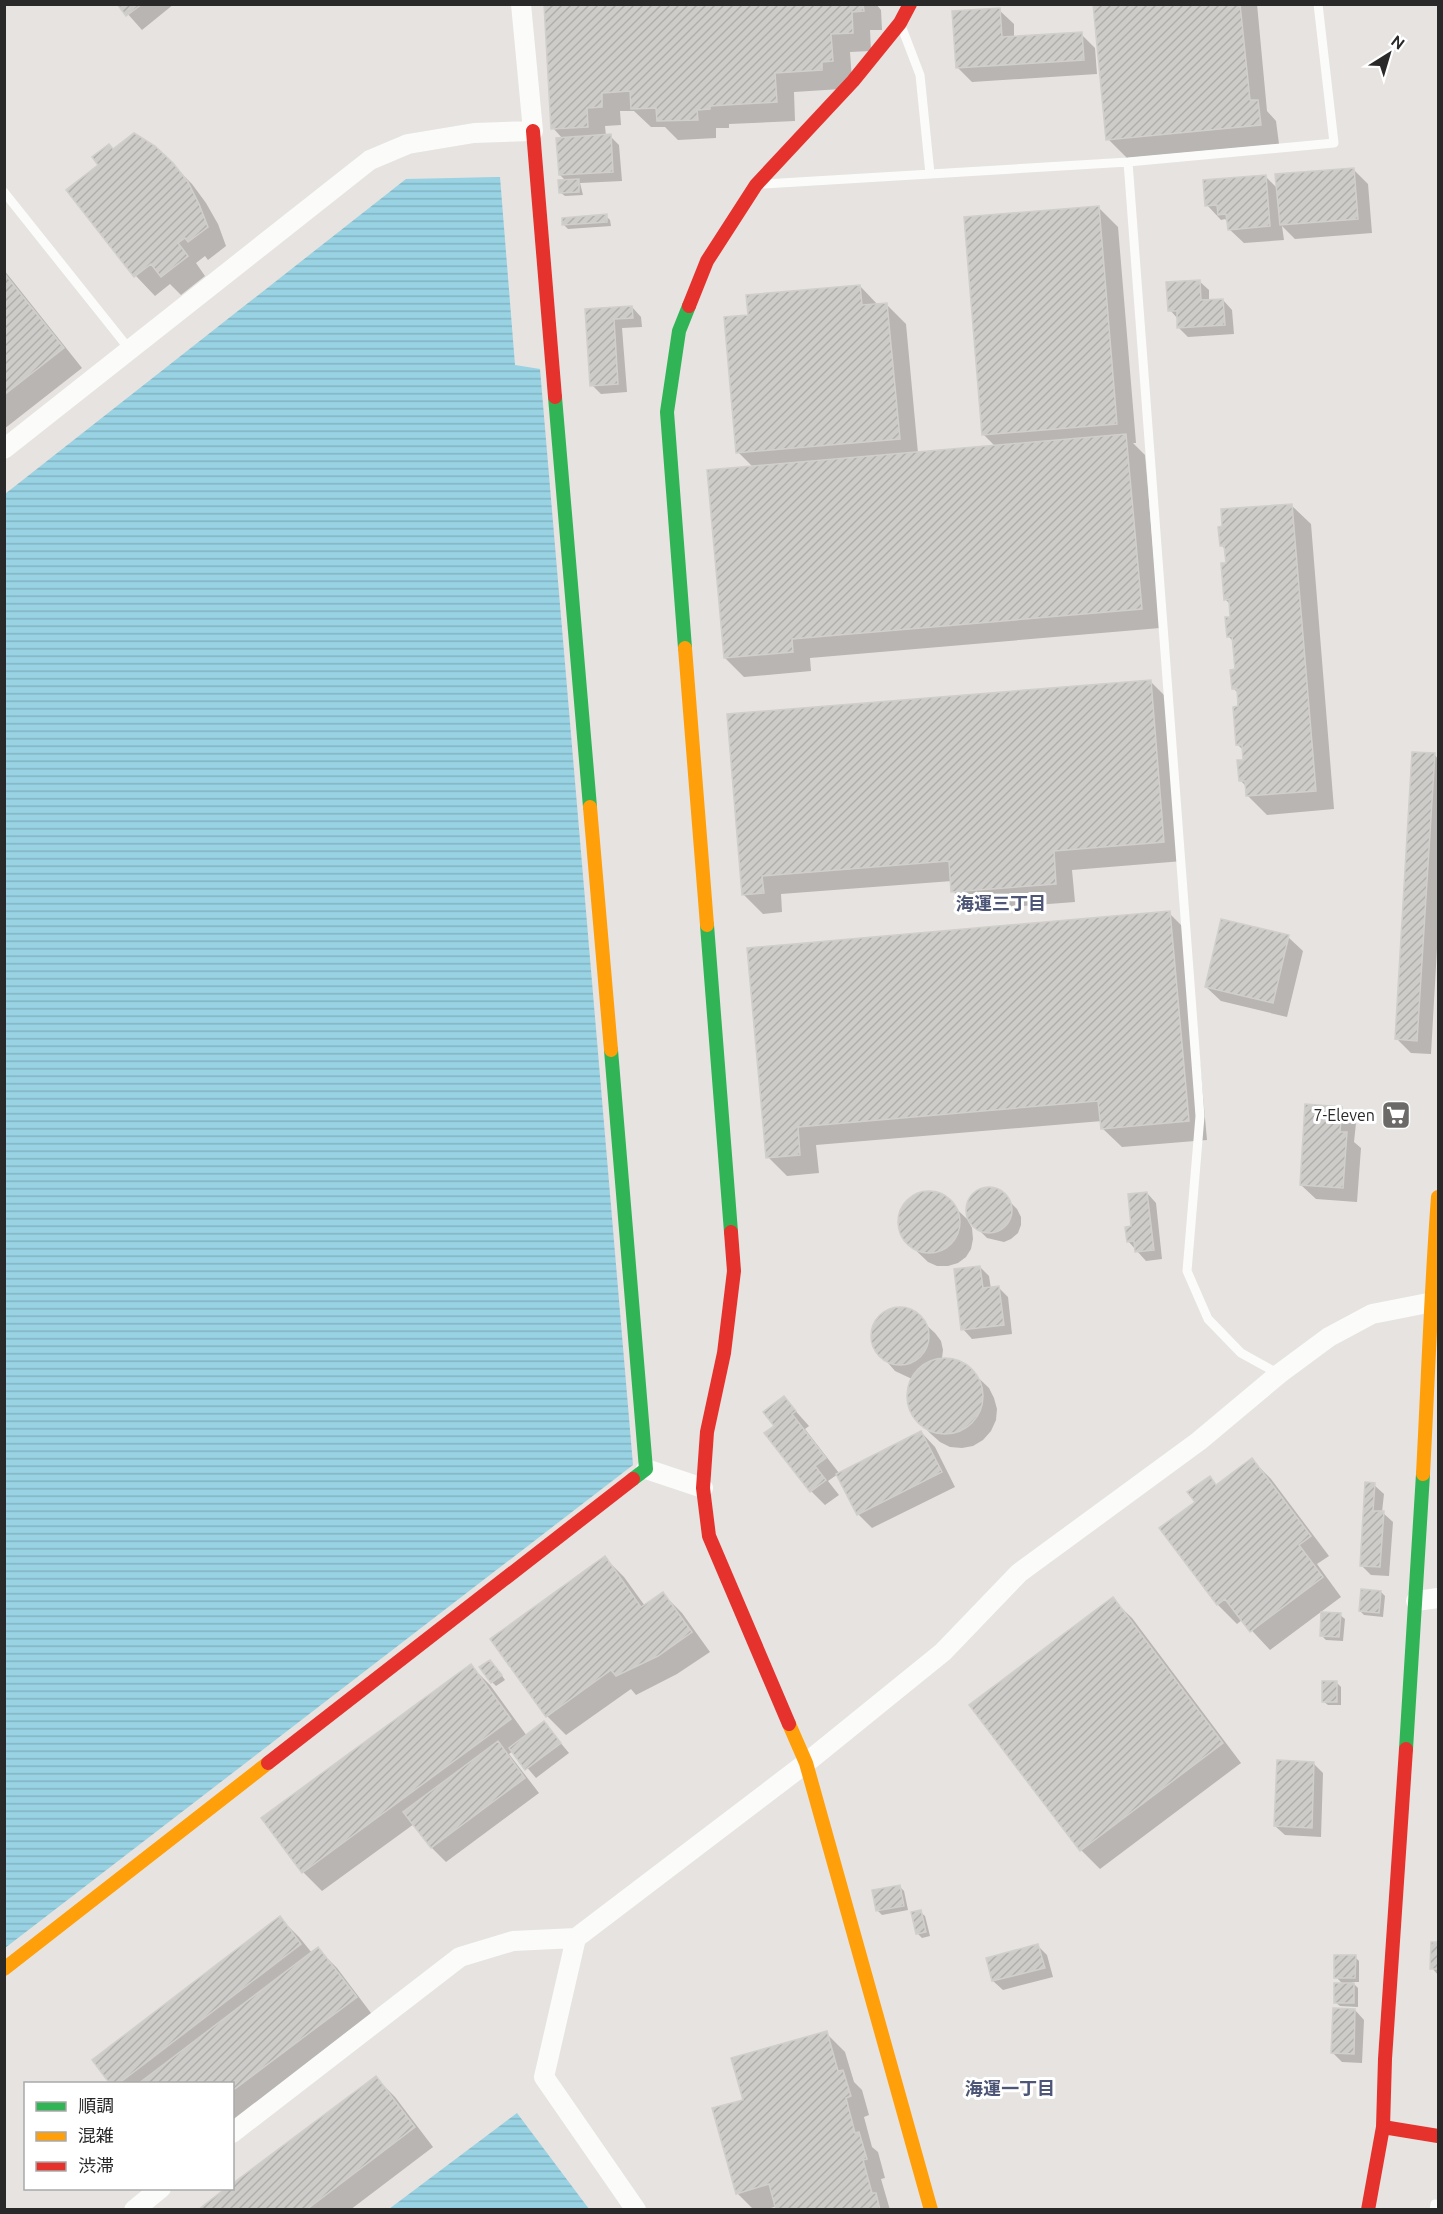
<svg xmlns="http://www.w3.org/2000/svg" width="1443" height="2214" font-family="Ubuntu,'Noto Sans JP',sans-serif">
	<defs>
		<pattern id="water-rules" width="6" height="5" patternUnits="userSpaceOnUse" patternTransform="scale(1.5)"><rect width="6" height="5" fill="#98d2e3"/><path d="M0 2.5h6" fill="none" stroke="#83b4c3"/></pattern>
		<pattern id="building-hatch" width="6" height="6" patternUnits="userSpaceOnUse" patternTransform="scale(1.5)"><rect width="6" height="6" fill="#ceccc9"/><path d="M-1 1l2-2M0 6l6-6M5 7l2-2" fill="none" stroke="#b1afad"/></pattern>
	</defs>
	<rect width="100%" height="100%" fill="#e6e3e0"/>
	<!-- water -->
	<path fill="url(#water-rules)" d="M 500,177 L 515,365 L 540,369 L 633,1465 L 5,1948 L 5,494 L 406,179 Z
		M 517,2113 L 589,2209 L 389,2209 Z"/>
	<!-- shadow -->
	<path fill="#0003" d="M 119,4 L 174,4 L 142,30 Z
		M 545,4 L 876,4 L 881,10 L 882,30 L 870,30 L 871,51 L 850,52 L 852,80 L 841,89 L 794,92 L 795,121 L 729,124 L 729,128 L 716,128 L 716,138 L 678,140 L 665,127 L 651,127 L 634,111 L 620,111 L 621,125 L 605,126 L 606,136 L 610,136 L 619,145 L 622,181 L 580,183 L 583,195 L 565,196 L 560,192 L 567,182 L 560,175 L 563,139 L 553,128 Z
		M 1094,4 L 1257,4 L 1267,111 L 1276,121 L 1279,144 L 1127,158 L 1108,139 Z
		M 999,10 L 1014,24 L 1014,38 L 1081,34 L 1095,48 L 1097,74 L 972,82 L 957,67 Z
		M 114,150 L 172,164 L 192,184 L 206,203 L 218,224 L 226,246 L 208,260 L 205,256 L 196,263 L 205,276 L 181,295 L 170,284 L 155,296 L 136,276 L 68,190 L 101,165 Z
		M 1353,169 L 1368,184 L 1372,233 L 1295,239 L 1282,226 L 1284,240 L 1244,243 L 1229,229 L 1229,223 L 1225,219 L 1221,220 L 1207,205 L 1265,176 L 1278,189 Z
		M 1099,208 L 1118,227 L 1136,443 L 1133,443 L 1145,455 L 1160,628 L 810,658 L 811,671 L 744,677 L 725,658 L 753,467 L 738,452 L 749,317 L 860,286 L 878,305 L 887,305 L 906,324 L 918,453 L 996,447 L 983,434 Z
		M 606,216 L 610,220 L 611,226 L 568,229 L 564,225 Z
		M 4,270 L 82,368 L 4,429 Z
		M 1199,281 L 1209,290 L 1209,301 L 1223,300 L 1232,310 L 1234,334 L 1188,337 L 1179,328 L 1178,319 L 1170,310 Z
		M 632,307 L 641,317 L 642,327 L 622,328 L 627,392 L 601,394 L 592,385 L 587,310 Z
		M 1291,505 L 1311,524 L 1334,809 L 1267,815 L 1248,796 L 1247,787 L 1240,780 L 1245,761 L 1244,751 L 1238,745 L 1239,694 L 1233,688 L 1237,670 L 1234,642 L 1228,636 L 1232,618 L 1231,605 L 1225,599 L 1226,550 L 1221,545 Z
		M 1150,681 L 1169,700 L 1183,861 L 1072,870 L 1075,902 L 972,910 L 953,891 L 952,881 L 781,894 L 782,912 L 763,914 L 743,894 L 728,715 Z
		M 1434,754 L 1438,759 L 1438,931 L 1431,1054 L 1411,1053 L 1397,1039 Z
		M 1169,913 L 1188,932 L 1207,1140 L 1122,1147 L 1102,1128 L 1102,1121 L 816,1145 L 819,1173 L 787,1176 L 768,1157 L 749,949 Z
		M 1288,937 L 1303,951 L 1287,1017 L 1221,1001 L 1206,987 Z
		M 1341,1108 L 1356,1123 L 1354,1142 L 1361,1148 L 1357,1202 L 1316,1199 L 1301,1185 Z
		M 985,1189 L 994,1189 L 1001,1193 L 1017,1209 L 1021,1217 L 1021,1225 L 1018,1233 L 1011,1239 L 1004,1242 L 987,1238 L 971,1222 L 968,1214 L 971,1198 Z
		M 925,1193 L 935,1193 L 944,1197 L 967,1219 L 972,1228 L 973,1239 L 971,1249 L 966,1257 L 958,1263 L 948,1266 L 937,1266 L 928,1262 L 905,1240 L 900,1231 L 899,1221 L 901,1210 L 915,1196 Z
		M 1147,1193 L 1156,1203 L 1162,1259 L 1146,1261 L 1128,1241 Z
		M 980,1267 L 989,1276 L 991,1289 L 999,1288 L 1008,1297 L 1012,1334 L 972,1339 L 963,1329 Z
		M 903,1309 L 912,1312 L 935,1333 L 941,1341 L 943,1350 L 942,1358 L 954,1360 L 965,1365 L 989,1388 L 994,1398 L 997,1409 L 996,1420 L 991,1431 L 983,1440 L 973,1446 L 962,1448 L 950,1447 L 940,1442 L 931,1434 L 916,1419 L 910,1409 L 908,1398 L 912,1379 L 895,1371 L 875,1348 L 873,1338 L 874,1329 L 878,1320 L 885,1314 L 893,1310 Z
		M 784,1398 L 809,1426 L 805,1429 L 839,1473 L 921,1432 L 935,1447 L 955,1487 L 872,1528 L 858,1514 L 838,1474 L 828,1481 L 839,1495 L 825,1505 L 811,1491 L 766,1434 L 776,1426 Z
		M 1252,1460 L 1271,1479 L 1329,1556 L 1317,1564 L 1341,1597 L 1270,1650 L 1242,1620 L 1237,1624 L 1218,1605 L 1161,1529 L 1197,1502 L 1209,1478 L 1217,1486 Z
		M 1374,1485 L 1384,1494 L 1382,1512 L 1393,1522 L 1389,1576 L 1371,1575 L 1362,1566 Z
		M 605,1558 L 624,1577 L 645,1606 L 663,1594 L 682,1613 L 710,1652 L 677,1674 L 636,1695 L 631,1689 L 566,1735 L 547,1716 L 492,1639 Z
		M 1381,1592 L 1385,1596 L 1383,1617 L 1364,1615 L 1360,1611 Z
		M 1112,1599 L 1132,1618 L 1241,1763 L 1100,1869 L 1081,1850 Z
		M 1340,1615 L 1345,1619 L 1343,1641 L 1326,1640 L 1321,1635 Z
		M 471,1666 L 490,1685 L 527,1736 L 544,1723 L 569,1753 L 536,1778 L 513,1751 L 509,1754 L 539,1793 L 446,1862 L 432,1848 L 414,1824 L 322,1891 L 303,1872 Z
		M 495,1666 L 505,1680 L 496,1686 L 492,1682 Z
		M 1337,1683 L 1341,1687 L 1341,1705 L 1328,1705 L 1323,1701 Z
		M 1314,1764 L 1323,1773 L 1321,1837 L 1285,1835 L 1275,1826 Z
		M 900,1887 L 904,1891 L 908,1910 L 882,1915 L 878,1911 Z
		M 920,1912 L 925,1916 L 930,1936 L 922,1938 L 918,1934 Z
		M 280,1918 L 299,1937 L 312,1953 L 318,1949 L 337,1968 L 374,2017 L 232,2125 L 232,2084 L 112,2084 Z
		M 1433,1943 L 1438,1944 L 1438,1975 L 1432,1968 Z
		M 1038,1946 L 1047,1955 L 1053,1977 L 1003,1990 L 993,1981 L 988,1959 Z
		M 1355,1957 L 1359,1961 L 1359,1982 L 1352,1982 L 1358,1988 L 1358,2007 L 1340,2006 L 1335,2002 L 1343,1984 L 1336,1977 Z
		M 1355,2010 L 1364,2020 L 1362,2063 L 1342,2062 L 1333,2053 Z
		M 826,2033 L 845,2052 L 854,2082 L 862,2090 L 869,2115 L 864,2117 L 872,2147 L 878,2152 L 885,2178 L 881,2179 L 890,2210 L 778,2210 L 777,2206 L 765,2210 L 754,2210 L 737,2193 L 745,2101 Z
		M 376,2078 L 395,2097 L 433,2147 L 350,2210 L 201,2210 L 232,2188 Z"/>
	<!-- building -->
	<path fill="url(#building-hatch)" stroke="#d1cfcc" stroke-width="1.5" d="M 117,4 L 142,4 L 126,16 Z
		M 544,4 L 863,4 L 864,11 L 852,12 L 853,33 L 831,34 L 833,61 L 822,62 L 822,70 L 775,73 L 777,102 L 710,106 L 710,109 L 697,110 L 698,120 L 657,121 L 656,108 L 631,109 L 630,91 L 602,93 L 602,107 L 587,108 L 588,127 L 551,129 Z
		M 1093,4 L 1240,4 L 1250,100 L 1258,100 L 1261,125 L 1106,140 Z
		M 1000,8 L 1002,37 L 1082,32 L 1084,60 L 956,68 L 952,11 Z
		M 134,133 L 155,146 L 173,163 L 188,182 L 199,204 L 208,227 L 188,242 L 185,238 L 178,243 L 188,256 L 161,277 L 151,264 L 134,277 L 66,190 L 98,165 L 92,157 L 109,144 L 113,149 Z
		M 611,134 L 613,172 L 559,175 L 556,138 Z
		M 1354,168 L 1358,219 L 1280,225 L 1275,174 Z
		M 1266,175 L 1270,226 L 1228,230 L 1226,214 L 1218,215 L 1217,205 L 1205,206 L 1203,180 Z
		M 579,179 L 579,192 L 559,193 L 558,180 Z
		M 1099,206 L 1117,424 L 982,435 L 964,217 Z
		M 607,214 L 607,222 L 562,225 L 562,218 Z
		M 4,273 L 64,348 L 4,395 Z
		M 1200,280 L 1201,300 L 1223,299 L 1225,325 L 1177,328 L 1177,311 L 1168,311 L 1166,282 Z
		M 860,285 L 862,305 L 887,303 L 900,439 L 736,453 L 724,317 L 748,315 L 746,295 Z
		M 632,306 L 633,318 L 614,319 L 618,384 L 590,386 L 585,309 Z
		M 1126,434 L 1142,609 L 792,639 L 793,652 L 724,658 L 707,470 Z
		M 1292,504 L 1316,791 L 1246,796 L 1245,781 L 1239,781 L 1237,760 L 1243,760 L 1242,745 L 1236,745 L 1233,707 L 1238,706 L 1237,689 L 1232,689 L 1230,670 L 1235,669 L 1232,636 L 1227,637 L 1225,617 L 1230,617 L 1229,599 L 1224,600 L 1221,563 L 1226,563 L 1224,546 L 1220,546 L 1218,527 L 1222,526 L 1221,509 Z
		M 1151,680 L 1164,842 L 1054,851 L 1056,884 L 951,892 L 949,861 L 762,876 L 764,893 L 742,895 L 727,714 Z
		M 1412,752 L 1435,753 L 1417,1041 L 1395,1039 Z
		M 1170,911 L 1189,1121 L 1101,1129 L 1098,1101 L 798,1127 L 800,1155 L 766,1158 L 747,948 Z
		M 1221,919 L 1289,935 L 1273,1003 L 1205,987 Z
		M 1305,1104 L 1342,1107 L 1340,1132 L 1347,1132 L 1343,1188 L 1300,1185 Z
		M966 1210a23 23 0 1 1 46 0a23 23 0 1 1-46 0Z
		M898 1222a31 31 0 1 1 62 0a31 31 0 1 1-62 0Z
		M 1147,1192 L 1154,1250 L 1135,1252 L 1134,1241 L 1127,1242 L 1125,1227 L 1131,1226 L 1128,1194 Z
		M 980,1266 L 983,1288 L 999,1286 L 1004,1325 L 961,1330 L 954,1269 Z
		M871 1336a29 29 0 1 1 58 0a29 29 0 1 1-58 0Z
		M907 1396a38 38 0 1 1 76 0a38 38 0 1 1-76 0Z
		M 784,1396 L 796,1411 L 792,1414 L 826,1458 L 815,1466 L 826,1480 L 810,1492 L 764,1433 L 774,1426 L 763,1412 Z
		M 921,1431 L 942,1472 L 857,1515 L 836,1474 Z
		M 1252,1458 L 1311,1536 L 1299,1545 L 1323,1577 L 1250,1632 L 1225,1599 L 1217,1605 L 1159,1528 L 1195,1502 L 1187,1492 L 1210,1476 L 1216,1485 Z
		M 1365,1482 L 1375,1483 L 1373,1511 L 1384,1511 L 1380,1567 L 1360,1566 Z
		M 605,1556 L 641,1607 L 663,1592 L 692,1632 L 658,1656 L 616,1676 L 611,1670 L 546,1717 L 490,1639 Z
		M 1361,1589 L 1381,1591 L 1379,1613 L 1359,1611 Z
		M 1113,1597 L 1223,1743 L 1080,1851 L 969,1705 Z
		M 1321,1612 L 1341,1613 L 1339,1637 L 1320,1636 Z
		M 490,1660 L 502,1675 L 491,1683 L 479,1667 Z
		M 471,1664 L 511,1719 L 302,1873 L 261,1818 Z
		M 1322,1681 L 1337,1681 L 1337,1702 L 1322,1702 Z
		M 544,1721 L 561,1743 L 525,1770 L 509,1748 Z
		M 498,1741 L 525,1778 L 431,1848 L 403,1812 Z
		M 1277,1760 L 1314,1762 L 1312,1828 L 1274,1826 Z
		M 900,1885 L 904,1906 L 876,1911 L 872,1890 Z
		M 921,1910 L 926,1932 L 916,1934 L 911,1912 Z
		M 280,1916 L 301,1944 L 118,2084 L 110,2084 L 92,2060 Z
		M 1431,1942 L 1438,1942 L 1438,1969 L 1430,1969 Z
		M 1038,1944 L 1045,1968 L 992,1981 L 986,1958 Z
		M 318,1947 L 357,1997 L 232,2091 L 232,2084 L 138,2084 Z
		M 1334,1955 L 1356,1955 L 1355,1978 L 1334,1978 Z
		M 1334,1983 L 1354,1983 L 1354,2003 L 1334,2003 Z
		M 1333,2008 L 1355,2009 L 1354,2054 L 1331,2053 Z
		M 827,2031 L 838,2071 L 843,2070 L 851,2096 L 846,2098 L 855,2133 L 859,2132 L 867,2159 L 863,2160 L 872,2193 L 876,2193 L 880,2210 L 776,2210 L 769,2184 L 736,2194 L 712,2108 L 743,2100 L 731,2058 Z
		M 376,2076 L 415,2127 L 306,2210 L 198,2210 L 226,2188 L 232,2188 L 232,2184 Z"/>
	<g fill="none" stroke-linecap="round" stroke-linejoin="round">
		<!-- lane -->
		<path stroke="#fbfbfa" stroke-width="9" d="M 902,28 L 920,75 L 930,174
			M 1128,162 L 1200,1116 L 1187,1271 L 1208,1319 L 1241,1353 L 1279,1374
			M 764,184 L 1128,162 L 1334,143 L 1318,4
			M 4,192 L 130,350
			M 1434,2210 L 1435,2204 L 1438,2205"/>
		<!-- street -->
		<path stroke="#fbfbfa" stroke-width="20" d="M 4,449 L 370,160 L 408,144 L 474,133 L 533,131 L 521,4
			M 646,1469 L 703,1488
			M 1416,1601 L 1438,1598
			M 576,1938 L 544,2077 L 636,2210
			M 232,2133 L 460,1957 L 513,1941 L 576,1938 L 806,1763 L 943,1652 L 1019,1573 L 1199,1441 L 1279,1374 L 1329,1337 L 1372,1314 L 1438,1301
			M 134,2210 L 161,2188"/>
		<!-- fast -->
		<path stroke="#30b455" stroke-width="14" d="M 555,397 L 590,807
			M 685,648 L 667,412 L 679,331 L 689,306
			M 707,925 L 731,1232
			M 611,1050 L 646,1469 L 633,1479
			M 1406,1749 L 1423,1474"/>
		<!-- slow -->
		<path stroke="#ff9f0a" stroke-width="14" d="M 685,648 L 707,925
			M 590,807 L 611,1050
			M 1423,1474 C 1428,1381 1431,1289 1438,1197
			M 789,1724 L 806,1763 L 931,2210
			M 4,1969 L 268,1763"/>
		<!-- jam -->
		<path stroke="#e5322d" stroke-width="14" d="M 533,131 L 555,397
			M 689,306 L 707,261 L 756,185 L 853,81 L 900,23 L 910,4
			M 731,1232 L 734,1271 L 724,1353 L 707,1432 L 703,1488 L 709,1536 L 789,1724
			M 268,1763 L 633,1479
			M 1383,2127 L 1438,2136
			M 1368,2210 L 1383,2127 L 1385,2059 L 1406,1749"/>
	</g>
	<!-- icons -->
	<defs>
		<g id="supermarket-square" transform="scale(1.5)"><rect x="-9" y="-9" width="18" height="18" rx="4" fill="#6b6a69" stroke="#fff"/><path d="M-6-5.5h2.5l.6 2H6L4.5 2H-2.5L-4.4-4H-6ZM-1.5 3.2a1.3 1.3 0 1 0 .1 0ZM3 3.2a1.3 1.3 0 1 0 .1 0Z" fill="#fff"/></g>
	</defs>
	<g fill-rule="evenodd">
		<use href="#supermarket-square" x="1396" y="1115"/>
	</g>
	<g text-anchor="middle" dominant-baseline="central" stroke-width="6" stroke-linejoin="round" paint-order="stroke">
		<!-- poi labels -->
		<g font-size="16" fill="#292929" stroke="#fff" text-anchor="end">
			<text x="1375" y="1115">7-Eleven</text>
		</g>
		<!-- neighbourhood labels -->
		<g font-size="18" font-weight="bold" fill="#4d5676" stroke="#fff">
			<text x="1001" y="903">海運三丁目</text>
			<text x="1010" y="2088">海運一丁目</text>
		</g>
	</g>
	<!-- border -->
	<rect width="1443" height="2214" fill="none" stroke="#292929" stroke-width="12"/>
	<!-- legend -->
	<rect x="24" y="2082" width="210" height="108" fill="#ffffff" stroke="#a9a9a9" stroke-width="1.5"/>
	<rect x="36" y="2102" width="30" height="9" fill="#30b455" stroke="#a9a9a9" stroke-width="1.5"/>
	<text x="78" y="2112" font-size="18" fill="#292929">順調</text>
	<rect x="36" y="2132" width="30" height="9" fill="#ff9f0a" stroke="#a9a9a9" stroke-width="1.5"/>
	<text x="78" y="2142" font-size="18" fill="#292929">混雑</text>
	<rect x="36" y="2162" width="30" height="9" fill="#e5322d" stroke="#a9a9a9" stroke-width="1.5"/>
	<text x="78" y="2172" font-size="18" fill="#292929">渋滞</text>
	<!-- north arrow -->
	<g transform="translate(1389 54) rotate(37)" stroke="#ffffff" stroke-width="4.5" paint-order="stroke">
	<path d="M0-4.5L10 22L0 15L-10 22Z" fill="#292929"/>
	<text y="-9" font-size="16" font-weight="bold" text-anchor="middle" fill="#292929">N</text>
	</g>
</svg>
